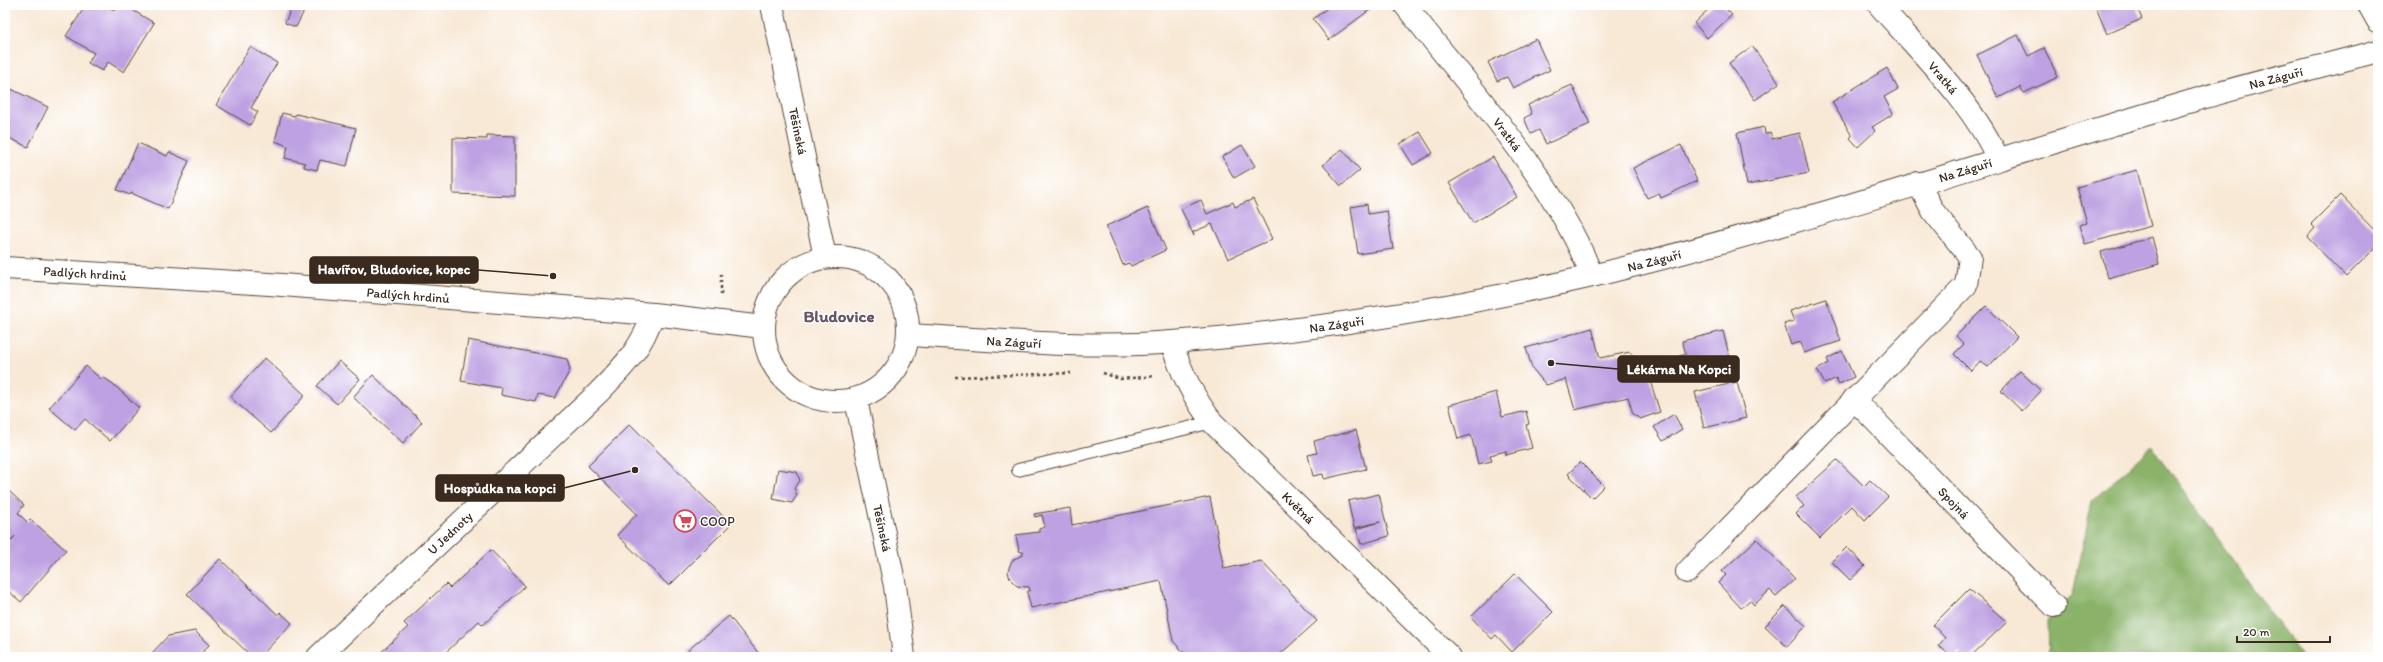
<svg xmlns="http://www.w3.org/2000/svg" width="2383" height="662" font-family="Itim,sans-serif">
	<rect width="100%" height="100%" fill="#fff"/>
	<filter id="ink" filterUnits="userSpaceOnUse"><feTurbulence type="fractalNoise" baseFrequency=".025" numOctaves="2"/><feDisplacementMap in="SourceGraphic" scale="8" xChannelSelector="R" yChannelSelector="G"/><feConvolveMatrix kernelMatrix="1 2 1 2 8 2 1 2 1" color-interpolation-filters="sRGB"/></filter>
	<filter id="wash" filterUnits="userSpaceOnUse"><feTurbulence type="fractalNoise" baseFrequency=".012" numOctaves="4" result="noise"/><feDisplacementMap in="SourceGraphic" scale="16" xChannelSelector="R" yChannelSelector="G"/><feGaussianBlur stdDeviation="0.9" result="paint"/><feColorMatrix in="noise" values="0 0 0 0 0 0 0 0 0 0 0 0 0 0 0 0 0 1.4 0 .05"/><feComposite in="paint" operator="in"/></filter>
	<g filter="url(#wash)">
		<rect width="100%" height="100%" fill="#f8e9d6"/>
		<!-- forest -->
		<path fill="#8ab269" stroke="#626e44" d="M 2152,446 L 2302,657 L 2048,657 L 2047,621 L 2073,594 L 2092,501 Z"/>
		<g id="blocks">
			<!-- building -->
			<path fill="#bda1e2" d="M 86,5 L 106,5 L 115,11 L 119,5 L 124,5 L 154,23 L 124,72 L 108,62 L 102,71 L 88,63 L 94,53 L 66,36 Z
				M 1331,5 L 1369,5 L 1371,9 L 1329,40 L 1313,19 Z
				M 1713,5 L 1722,5 L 1732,15 L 1707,38 L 1694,23 Z
				M 2095,5 L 2136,5 L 2142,19 L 2107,34 Z
				M 292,6 L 304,11 L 296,27 L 285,23 Z
				M 2018,35 L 2028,56 L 2044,48 L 2058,77 L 2024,93 L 2020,87 L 1998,98 L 1977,55 Z
				M 1536,39 L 1550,70 L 1513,88 L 1507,77 L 1497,81 L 1488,62 Z
				M 1752,46 L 1779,83 L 1755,100 L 1729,63 Z
				M 250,47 L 277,63 L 251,108 L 258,112 L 250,125 L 216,105 Z
				M 1887,68 L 1898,89 L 1884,97 L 1893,114 L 1872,127 L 1875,131 L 1858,147 L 1850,138 L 1852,136 L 1832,102 Z
				M 1572,85 L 1590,124 L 1546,144 L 1539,130 L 1531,134 L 1524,118 L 1532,114 L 1528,105 Z
				M 5,86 L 48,107 L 28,147 L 5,136 Z
				M 282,113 L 295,116 L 296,114 L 356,128 L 347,166 L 320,160 L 317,170 L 304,167 L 305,163 L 285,158 L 288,146 L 275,141 Z
				M 1764,127 L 1765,134 L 1771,133 L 1772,139 L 1800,133 L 1809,173 L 1747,185 L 1737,133 Z
				M 1420,132 L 1433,153 L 1413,165 L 1400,144 Z
				M 487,135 L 515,136 L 515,196 L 453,194 L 453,138 L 487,139 Z
				M 138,143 L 167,156 L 169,152 L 189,161 L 168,209 L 131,193 L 130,195 L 117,190 Z
				M 1242,145 L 1255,166 L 1234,178 L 1222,157 Z
				M 1681,145 L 1697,181 L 1661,198 L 1659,193 L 1647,198 L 1633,168 Z
				M 1342,149 L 1360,170 L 1341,186 L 1323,165 Z
				M 1493,157 L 1517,197 L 1473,223 L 1449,183 Z
				M 2137,170 L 2151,226 L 2085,244 L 2079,225 L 2087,223 L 2077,187 Z
				M 2340,195 L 2378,234 L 2378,245 L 2346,277 L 2307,237 L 2315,228 L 2311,224 Z
				M 1253,199 L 1272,239 L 1228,259 L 1212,224 L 1193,232 L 1194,236 L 1181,209 L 1201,200 L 1207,214 L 1233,202 L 1235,207 Z
				M 1367,204 L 1368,214 L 1387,211 L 1393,249 L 1358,254 L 1351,207 Z
				M 1148,208 L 1166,250 L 1131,266 L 1129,263 L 1123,265 L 1106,226 Z
				M 2152,237 L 2159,264 L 2108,278 L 2101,252 Z
				M 1826,299 L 1841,341 L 1804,353 L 1801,342 L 1791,345 L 1784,324 L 1794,321 L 1790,311 Z
				M 1986,306 L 2017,337 L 1988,367 L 1980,361 L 1971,371 L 1954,354 L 1964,344 L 1956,336 Z
				M 1592,328 L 1600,358 L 1630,352 L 1649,377 L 1660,412 L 1640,419 L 1633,414 L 1628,397 L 1575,410 L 1566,379 L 1546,385 L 1532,368 L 1526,348 Z
				M 1723,331 L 1732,367 L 1692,377 L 1689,369 L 1683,371 L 1679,356 L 1686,354 L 1682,341 Z
				M 468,340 L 567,359 L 570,370 L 555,398 L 538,395 L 536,402 L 501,395 L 502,388 L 461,381 Z
				M 1842,351 L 1854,377 L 1839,384 L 1836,378 L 1825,384 L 1817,370 L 1829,363 L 1827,359 Z
				M 265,358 L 305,395 L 271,433 L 230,397 Z
				M 339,361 L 360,379 L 337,404 L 317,386 Z
				M 86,366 L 101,379 L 103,377 L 113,384 L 139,408 L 110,441 L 85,419 L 75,430 L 49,408 Z
				M 2020,371 L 2041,391 L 2022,411 L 2001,391 Z
				M 373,375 L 422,422 L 403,443 L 353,397 Z
				M 1737,382 L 1746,418 L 1704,428 L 1695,392 Z
				M 1496,392 L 1502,417 L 1526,411 L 1529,424 L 1526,425 L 1532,448 L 1506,455 L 1506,451 L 1490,455 L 1492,461 L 1478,464 L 1471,435 L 1458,439 L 1449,405 Z
				M 1674,414 L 1682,429 L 1663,441 L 1654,427 Z
				M 630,424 L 731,524 L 669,586 L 617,535 L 637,514 L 588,466 Z
				M 1356,430 L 1366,469 L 1324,479 L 1323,474 L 1313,476 L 1308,455 L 1317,453 L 1314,441 Z
				M 1837,460 L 1864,486 L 1870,480 L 1888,497 L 1865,520 L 1852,506 L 1820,538 L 1796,514 L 1804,506 L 1796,497 Z
				M 1580,462 L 1604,486 L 1592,498 L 1568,474 Z
				M 778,469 L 797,472 L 800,481 L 794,488 L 797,495 L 792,503 L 773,499 Z
				M 9,491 L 24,505 L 18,513 L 27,522 L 30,519 L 66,550 L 21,602 L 5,588 L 5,548 L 15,536 L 5,546 L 5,495 Z
				M 1379,494 L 1389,536 L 1361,544 L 1356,529 L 1380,522 L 1354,528 L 1348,501 Z
				M 1210,497 L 1224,569 L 1261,561 L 1317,621 L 1277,657 L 1188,657 L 1173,641 L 1161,581 L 1031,608 L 1027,592 L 1030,590 L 1029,587 L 1017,586 L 1010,579 L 1008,572 L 1010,565 L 1014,559 L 1023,555 L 1023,552 L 1019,551 L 1016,535 L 1039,532 L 1039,529 L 1045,527 L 1042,515 L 1035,517 L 1034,514 L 1070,508 L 1072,525 Z
				M 1757,539 L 1795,579 L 1776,596 L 1770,590 L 1754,605 L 1750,600 L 1741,608 L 1718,583 L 1726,575 L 1722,571 Z
				M 1847,547 L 1865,566 L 1850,580 L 1832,562 Z
				M 491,550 L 525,586 L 483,625 L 479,621 L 441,657 L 376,657 L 408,627 L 404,623 L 446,584 L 450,588 Z
				M 220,559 L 278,615 L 280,612 L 292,623 L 260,657 L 252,657 L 187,594 Z
				M 1515,574 L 1553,612 L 1512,652 L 1496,635 L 1492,639 L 1471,617 Z
				M 1969,589 L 2007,622 L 1970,657 L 1964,657 L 1959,652 L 1954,657 L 1938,646 L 1945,638 L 1933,625 Z
				M 1785,606 L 1806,626 L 1787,647 L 1765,626 Z
				M 729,616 L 759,654 L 755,657 L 693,657 L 688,650 Z
				M 195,631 L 209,645 L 198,657 L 156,657 L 152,653 L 168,636 Z"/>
		</g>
	</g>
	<g filter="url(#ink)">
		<use href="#blocks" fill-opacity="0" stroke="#57473a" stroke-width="1"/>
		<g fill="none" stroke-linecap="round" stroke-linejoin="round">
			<!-- lane casing -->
			<g stroke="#57473a" stroke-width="14">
				<path id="lane" d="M 1018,470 L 1212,422"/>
			</g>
			<!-- street casing -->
			<g stroke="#57473a" stroke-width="24">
				<g id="street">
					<path id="s1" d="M 1405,5 C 1468,86 1555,180 1592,276"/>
					<path id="s2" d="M 1879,5 C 1919,51 1973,103 1998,159"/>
					<path d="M 2369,5 L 2378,21"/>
					<path id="s3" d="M 1171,342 C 1181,372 1193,397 1212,422 L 1450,657"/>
					<path id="s4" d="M 1854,399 L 2054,606"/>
					<path d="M 1687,572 L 1966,285 L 1970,257 L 1933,211 L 1918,183"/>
					<path id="s5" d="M 318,657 L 599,392 C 624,366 642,348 653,314"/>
				</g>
			</g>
			<!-- secondary casing -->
			<g stroke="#57473a" stroke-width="24">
				<g id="secondary">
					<path id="s6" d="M 5,268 L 269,284 L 653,314 L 763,327"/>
					<path id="s7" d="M 909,335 C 996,340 1086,349 1173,342 C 1314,331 1455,308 1592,276 C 1798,226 1999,157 2202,98 C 2260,81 2319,67 2378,51"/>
				</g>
			</g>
			<!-- primary casing -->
			<g stroke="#57473a" stroke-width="24">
				<g id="primary">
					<path id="s8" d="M 772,5 L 825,257"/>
					<circle cx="836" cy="329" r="72"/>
					<path id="s9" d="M 856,400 L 895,586 L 904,657"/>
				</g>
			</g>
			<!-- path -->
			<path stroke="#57473a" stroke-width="2.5" stroke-dasharray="3 3" stroke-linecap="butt" d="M 721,295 L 721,272
				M 1103,373 L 1120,379 L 1155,376
				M 955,377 L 1071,373"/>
			<!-- lane -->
			<use href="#lane" stroke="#fff" stroke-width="12"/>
			<!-- street -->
			<use href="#street" stroke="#fff" stroke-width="22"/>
			<!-- secondary -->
			<use href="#secondary" stroke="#fff" stroke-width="22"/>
			<!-- primary -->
			<use href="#primary" stroke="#fff" stroke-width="22"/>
		</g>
	</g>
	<!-- icons -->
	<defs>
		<g id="supermarket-ring" transform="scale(1.15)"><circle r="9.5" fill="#fff" stroke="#d1495b" stroke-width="1.5"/><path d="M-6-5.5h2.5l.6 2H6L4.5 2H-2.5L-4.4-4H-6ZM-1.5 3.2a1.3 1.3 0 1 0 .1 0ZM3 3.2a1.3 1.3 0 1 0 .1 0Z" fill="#d1495b"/></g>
	</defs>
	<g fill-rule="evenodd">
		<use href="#supermarket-ring" x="685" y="521"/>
	</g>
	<g text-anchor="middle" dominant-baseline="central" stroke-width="3" stroke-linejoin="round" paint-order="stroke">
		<!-- street labels -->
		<g font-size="13" fill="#3b2a1e" stroke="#fff">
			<text stroke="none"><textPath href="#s7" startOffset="1401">Na Záguří</textPath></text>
			<text stroke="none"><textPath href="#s2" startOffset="97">Vratká</textPath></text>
			<text stroke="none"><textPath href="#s8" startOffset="129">Těšínská</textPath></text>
			<text stroke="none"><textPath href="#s1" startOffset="165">Vratká</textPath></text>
			<text stroke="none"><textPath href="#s7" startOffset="1077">Na Záguří</textPath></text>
			<text stroke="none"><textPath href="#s7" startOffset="753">Na Záguří</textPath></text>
			<text stroke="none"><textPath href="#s6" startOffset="80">Padlých hrdinů</textPath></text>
			<text stroke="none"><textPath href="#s6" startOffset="404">Padlých hrdinů</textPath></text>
			<text stroke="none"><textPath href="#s7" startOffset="429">Na Záguří</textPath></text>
			<text stroke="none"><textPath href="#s7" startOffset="105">Na Záguří</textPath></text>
			<text stroke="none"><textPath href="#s4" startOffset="144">Spojná</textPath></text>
			<text stroke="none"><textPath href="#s3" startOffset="212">Květná</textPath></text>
			<text stroke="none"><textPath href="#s9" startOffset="131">Těšínská</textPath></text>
			<text stroke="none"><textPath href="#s5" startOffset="181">U Jednoty</textPath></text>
		</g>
		<!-- poi labels -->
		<g font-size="13" fill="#3b2a1e" stroke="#fff" text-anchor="start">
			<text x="700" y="521">COOP</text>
		</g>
		<!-- district labels -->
		<g font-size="17" font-weight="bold" fill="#685463" stroke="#fff">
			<text x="839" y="316">Bludovice</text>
		</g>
	</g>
	<!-- callouts -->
	<path fill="none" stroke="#3b2a1e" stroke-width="1.5" d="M553 276L478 270M1551 363L1618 369M635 470L564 488"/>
	<g fill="#3b2a1e" stroke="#fff" stroke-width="1.5">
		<circle cx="553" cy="276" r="4"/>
		<circle cx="1551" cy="363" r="4"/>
		<circle cx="635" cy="470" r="4"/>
	</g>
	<g fill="#3b2a1e" stroke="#3b2a1e" stroke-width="1.5">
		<rect x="310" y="257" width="168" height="26" rx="4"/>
		<rect x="1618" y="356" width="121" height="26" rx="4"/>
		<rect x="436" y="475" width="128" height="26" rx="4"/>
	</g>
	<g font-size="14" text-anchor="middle" font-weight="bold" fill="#fff">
		<text x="394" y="274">Havířov, Bludovice, kopec</text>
		<text x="1679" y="374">Lékárna Na Kopci</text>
		<text x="500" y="493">Hospůdka na kopci</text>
	</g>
	<!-- margin -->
	<rect width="2383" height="662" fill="none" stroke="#fff" stroke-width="20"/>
	<!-- scale -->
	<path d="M2237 636v6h93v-6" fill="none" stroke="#3b2a1e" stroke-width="2"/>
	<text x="2243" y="636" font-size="12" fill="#3b2a1e" stroke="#ffffff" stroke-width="3" paint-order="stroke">20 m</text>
</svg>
